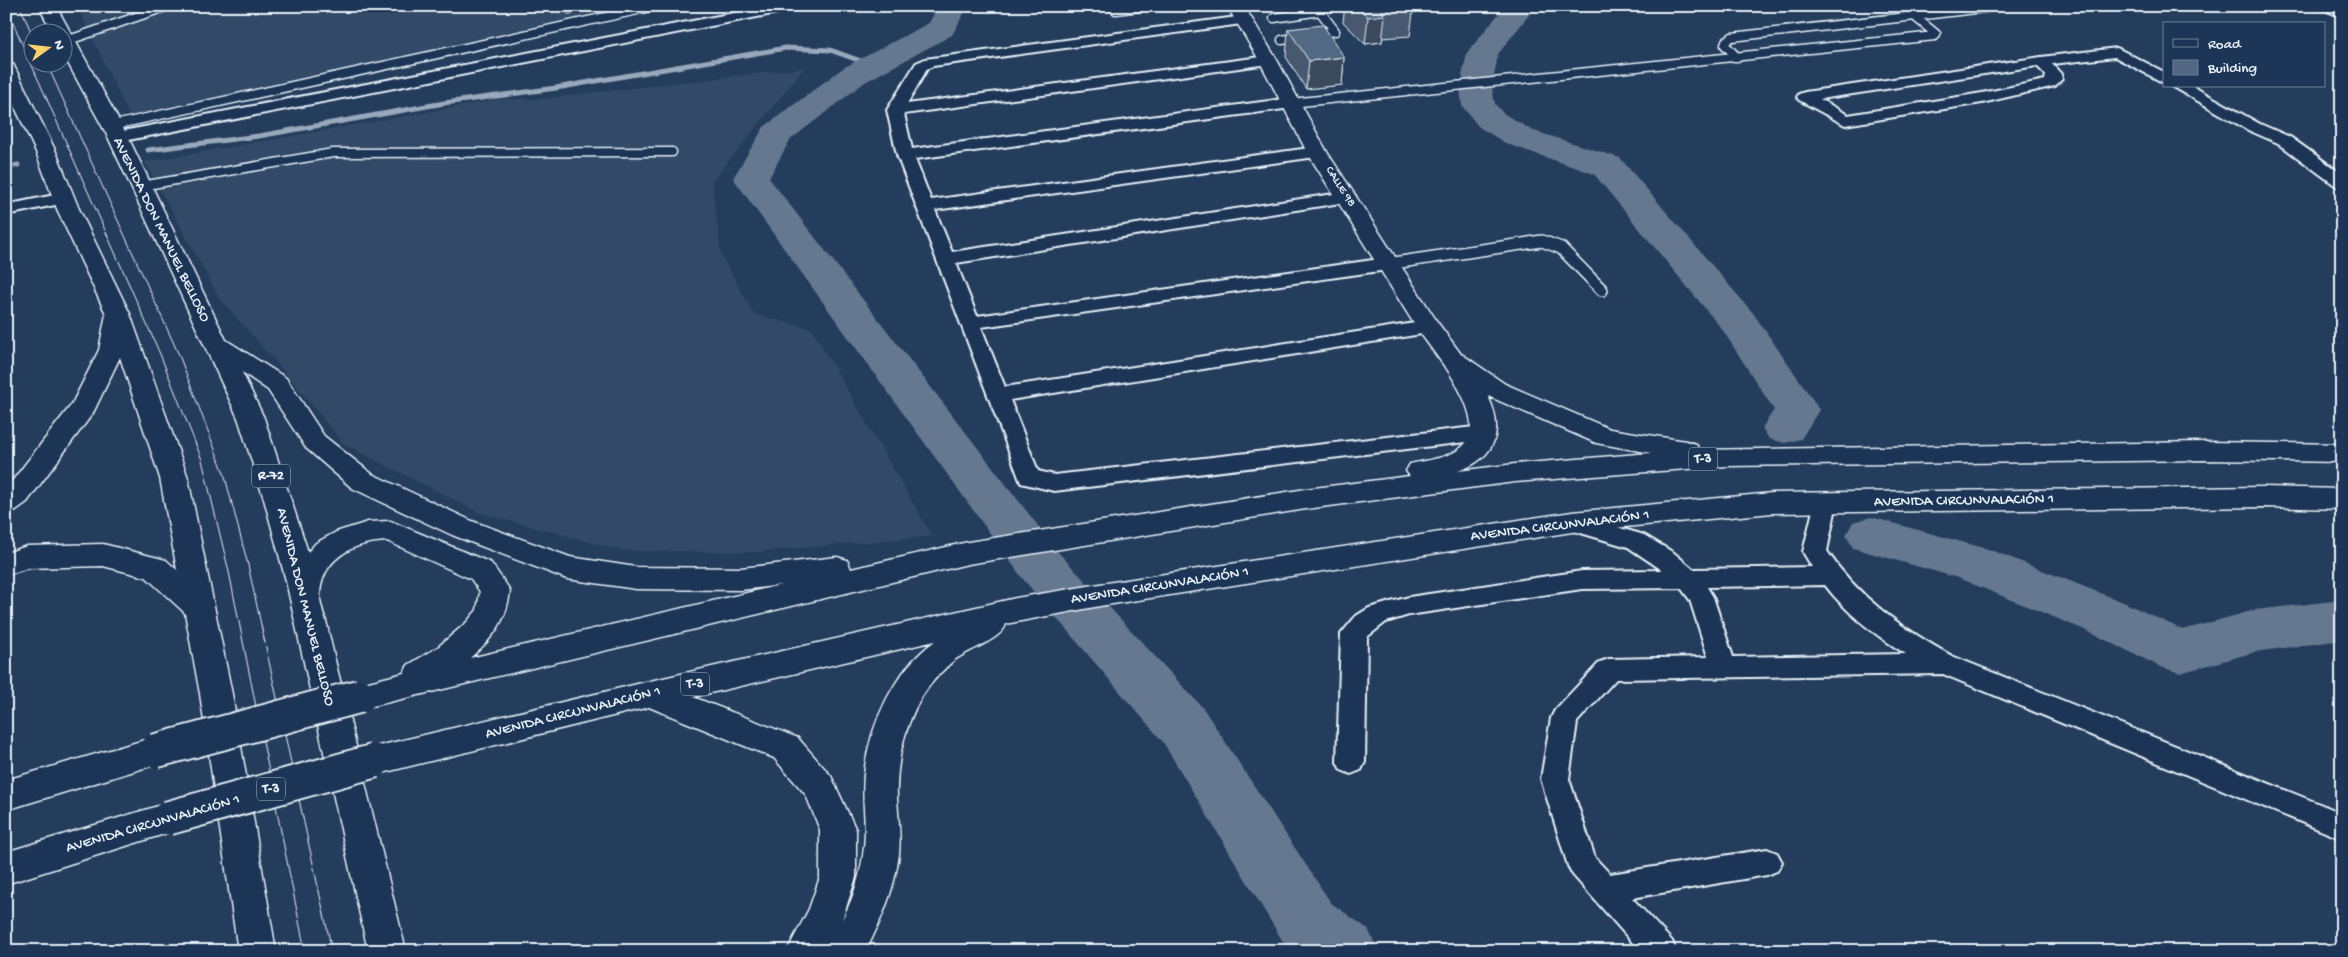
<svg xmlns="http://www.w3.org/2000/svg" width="2348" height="957" font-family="'Gochi Hand',sans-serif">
	<rect width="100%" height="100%" fill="#253d5d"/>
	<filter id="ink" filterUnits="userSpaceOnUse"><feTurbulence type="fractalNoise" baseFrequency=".02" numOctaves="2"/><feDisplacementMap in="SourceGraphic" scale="10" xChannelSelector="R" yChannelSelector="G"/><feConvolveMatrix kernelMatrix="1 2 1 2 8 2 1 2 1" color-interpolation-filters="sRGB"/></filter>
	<g filter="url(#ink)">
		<!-- built -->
		<path fill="#334a68" d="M 77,6 L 652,6 L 131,119 Z
			M 804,68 L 712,182 L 721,255 L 754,314 L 812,329 L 932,536 L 759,552 L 624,551 L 480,513 L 344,444 L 283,370 L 220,299 L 145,162 L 501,99 L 539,99 Z"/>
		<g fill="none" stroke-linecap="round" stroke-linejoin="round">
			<!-- stream -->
			<path stroke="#99a8ba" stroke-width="5" d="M 148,150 L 259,136 L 444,103 L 556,88 L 786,48 L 830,50 L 872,65
				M 6,168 L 18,165"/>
			<!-- river -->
			<path fill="#657890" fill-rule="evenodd" d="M 938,6 L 968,6 L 952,35 L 865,82 L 790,140 L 769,178 L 1059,553 L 1203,708 L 1331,903 L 1368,929 L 1378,951 L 1292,951 L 1285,945 L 1163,742 L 1023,579 L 733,178 L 764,127 L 843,68 L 929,23 Z
				M 1505,6 L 1536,6 L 1498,54 L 1494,76 L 1489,83 L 1492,88 L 1495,104 L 1503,113 L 1531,130 L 1620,158 L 1753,313 L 1813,400 L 1819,410 L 1801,439 L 1785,443 L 1769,439 L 1762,428 L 1774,410 L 1722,329 L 1594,174 L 1507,144 L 1479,127 L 1462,106 L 1460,88 L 1465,81 L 1462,76 L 1467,53 Z
				M 1871,517 L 1991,550 L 2123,602 L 2183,630 L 2255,610 L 2342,600 L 2342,640 L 2255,652 L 2180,673 L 2161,667 L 2085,630 L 1958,578 L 1853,548 L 1846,535 L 1853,522 Z"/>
			<!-- service-far1 casing -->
			<g stroke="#e8f1f8" stroke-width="11">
				<path id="service-far1" d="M 567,6 L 570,9
					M 1112,6 L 1116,10 L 1147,6
					M 1274,18 L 1320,11
					M 1282,40 L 1335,31 L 1316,6
					M 66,41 L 168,6
					M 1737,57 L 1725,45 L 1726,41 L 1732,37 L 2002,6
					M 1291,103 L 1935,36 L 1936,34 L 1914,16
					M 110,126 L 656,6
					M 141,186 L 333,153 L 672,152"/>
			</g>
			<!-- service casing -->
			<g stroke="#e8f1f8" stroke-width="14">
				<path id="service" d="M 1387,264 L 1542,241 L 1561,248 L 1602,290"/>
			</g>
			<!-- minor casing -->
			<g stroke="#e8f1f8" stroke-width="4">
				<path id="minor" d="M 770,6 L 800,6 L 793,10 L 118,142 L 112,140 L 110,137 L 112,134 L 118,132 Z
					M 2320,6 L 2342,8 L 2342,17 L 2322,9 Z
					M 1244,16 L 1249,17 L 1251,20 L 1249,23 L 933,66 L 927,69 L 907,104 L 1268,56 L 1275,60 L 1268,64 L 904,114 L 912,149 L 1291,98 L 1297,100 L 1299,103 L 1297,106 L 1291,108 L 915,159 L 931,200 L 1317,147 L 1323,148 L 1325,152 L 1323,156 L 935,210 L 952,252 L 1347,192 L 1353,193 L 1356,197 L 1353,201 L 956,263 L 977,316 L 1387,258 L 1394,260 L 1396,264 L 1394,268 L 1387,270 L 981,327 L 1005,387 L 1428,321 L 1435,323 L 1438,327 L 1435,331 L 1428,333 L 1010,400 L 1038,471 L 1054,475 L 1483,426 L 1491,428 L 1494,433 L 1491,438 L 1483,440 L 1054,491 L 1021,483 L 897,155 L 887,110 L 916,63 L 925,59 Z
					M 2117,48 L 2164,72 L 2164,83 L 2115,57 L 2052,64 L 2061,74 L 2062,79 L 2055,86 L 1982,103 L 1845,125 L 1799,100 L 1797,97 L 1799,94 L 1805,92 L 2041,57 ZM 2037,66 L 2046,75 L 2045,80 L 1982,93 L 1848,115 L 1820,99 Z
					M 2172,86 L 2192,86 L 2260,124 L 2290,137 L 2342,174 L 2342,187 L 2336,186 L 2278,143 L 2248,130 Z
					M 64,193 L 70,194 L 73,198 L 70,202 L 6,215 L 6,205 Z
					M 1826,494 L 1834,496 L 1837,502 L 1827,551 C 1859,599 1902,628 1952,656 L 2342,813 L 2342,839 L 1943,674 L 1616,679 L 1577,722 L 1569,779 L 1595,858 L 1610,874 L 1767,849 L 1777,853 L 1782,862 L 1777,871 L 1767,875 L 1632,898 L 1672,941 L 1676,951 L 1640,951 L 1573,875 L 1568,866 L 1541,779 L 1551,718 L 1555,710 L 1600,662 L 1609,659 L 1708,657 L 1690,600 L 1681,588 L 1582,589 L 1409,615 L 1386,622 L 1367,637 L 1365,762 L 1361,770 L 1351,774 L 1341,770 L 1337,762 L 1341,634 L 1356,616 L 1369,608 L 1409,597 L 1582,571 L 1662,570 L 1628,547 L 1564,528 L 1560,522 L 1564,516 L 1572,514 L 1644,535 L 1674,553 L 1693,569 L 1812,567 L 1803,552 L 1815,502 L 1818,496 ZM 1825,585 C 1847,614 1875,635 1906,654 L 1733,657 L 1713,597 L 1707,587 Z"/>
			</g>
			<!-- tertiary casing -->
			<g stroke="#e8f1f8" stroke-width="3">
				<path id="tertiary" d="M 1227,6 L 1244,6 L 1277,60 L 1327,152 L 1438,323 L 1466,361 L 1463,367 L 1454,369 L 1445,367 L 1416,327 L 1307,152 L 1259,60 Z"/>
			</g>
			<!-- primary casing -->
			<g stroke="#e8f1f8" stroke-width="3">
				<path id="primary" d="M 39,6 L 56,6 L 128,137 L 226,340 L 286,378 L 324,436 L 372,474 L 472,521 L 570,557 L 636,567 L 741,568 L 837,557 L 847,560 L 851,569 L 968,542 L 1306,489 L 1410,476 L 1406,471 L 1410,464 C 1427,460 1452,458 1464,445 C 1485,423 1453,379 1442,361 L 1445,355 L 1454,353 L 1463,355 L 1505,384 L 1610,429 L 1686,441 L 1696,444 L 1699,450 L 2205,442 L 2342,444 L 2342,462 L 2205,460 L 1727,466 L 1515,482 L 1306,509 L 968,564 L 360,709 L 349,705 L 344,696 L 359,758 L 362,751 L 374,747 L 650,681 L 1016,598 L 1100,584 L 1572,512 L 1772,493 L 2264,487 L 2342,489 L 2342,509 L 2264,507 L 1772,513 L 1572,532 L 1100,606 L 1016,622 L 1006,624 C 1002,640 966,650 952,662 C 937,675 923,692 915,709 C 902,737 896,768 897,798 C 898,817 901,835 899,854 C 895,889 881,920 866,951 L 787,951 L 809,909 L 820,877 L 820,830 L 806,795 L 774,758 L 649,707 L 374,775 L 362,771 L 406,951 L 368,951 L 286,581 L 264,499 L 238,418 L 108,137 L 62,52 L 62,32 L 52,32 ZM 242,372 L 268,390 L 306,448 L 352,488 L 452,535 L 567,579 L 636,589 L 741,590 L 781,585 L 470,658 C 493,638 507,621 510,590 L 491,563 L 390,521 L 368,522 L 336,532 L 316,543 L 308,552 L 264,418 ZM 1488,396 L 1596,443 L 1651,453 L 1515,464 L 1458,471 C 1495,458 1505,432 1488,396 ZM 387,541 L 471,579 L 480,592 L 477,610 L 466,623 L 438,647 L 408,665 L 404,673 L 349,687 L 344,696 C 338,672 332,649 327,625 C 325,617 321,608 320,599 C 319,560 352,542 387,541 ZM 935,641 C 894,670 869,726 864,775 C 862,795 865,813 865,833 C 864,863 856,894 842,920 L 856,877 L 856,830 L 831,776 L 798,738 L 693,697 Z
					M 6,63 L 13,64 L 15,68 L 56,152 L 79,209 L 130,314 L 188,478 L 232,694 L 276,951 L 238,951 L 200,694 L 185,613 L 146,577 L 103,566 L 28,568 L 6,575 L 6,553 L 27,546 L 103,544 L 166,560 L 177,570 L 160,478 L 120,357 L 93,413 L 27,502 L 16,510 L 6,513 L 6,489 L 72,404 L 99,350 L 106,314 L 57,209 L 36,152 L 6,88 Z
					M 155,737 L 167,741 L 172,751 L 167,761 L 6,810 L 6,780 Z
					M 168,803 L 180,807 L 185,818 L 180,829 L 6,884 L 6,852 Z"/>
			</g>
			<!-- service-far1 -->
			<use href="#service-far1" stroke="#1d3557" stroke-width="8"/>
			<!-- service -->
			<use href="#service" stroke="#1d3557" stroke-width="11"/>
			<!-- minor -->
			<use href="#minor" fill="#1d3557" fill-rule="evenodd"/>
			<!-- tertiary -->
			<use href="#tertiary" fill="#1d3557" fill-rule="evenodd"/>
			<!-- primary -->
			<use href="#primary" fill="#1d3557" fill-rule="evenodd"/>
			<!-- tram -->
			<path stroke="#e8f1f8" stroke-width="1" d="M 20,6 L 32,34
				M 6,7 L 160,354 L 202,460 L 229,572 L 305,951
				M 46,62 L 179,355 L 224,473 L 248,565 L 332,951"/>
			<!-- primary-bridge casing -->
			<g stroke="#e8f1f8" stroke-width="37" stroke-linecap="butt">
				<path id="primary-bridge" d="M 155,751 L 360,696
					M 168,818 L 374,761"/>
			</g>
			<!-- primary-bridge -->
			<use href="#primary-bridge" stroke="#1d3557" stroke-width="33"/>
		</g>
		<!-- wall -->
		<path fill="#475970" stroke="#e8f1f8" d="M 1345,6 L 1422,6 L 1421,11 L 1413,12 L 1410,36 L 1382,38 L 1382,42 L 1365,44 L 1343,22 Z
			M 1288,29 L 1344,57 L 1342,85 L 1306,89 L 1286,57 Z"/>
		<!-- shaded-wall -->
		<path fill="#3a485b" stroke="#e8f1f8" d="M 1404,6 L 1422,6 L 1421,11 L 1413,12 L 1414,9 Z
			M 1381,11 L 1385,15 L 1382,42 L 1365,44 L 1368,17 Z
			M 1344,57 L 1342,85 L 1306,89 L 1309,61 Z"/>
		<!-- building -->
		<path fill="#536782" stroke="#e8f1f8" d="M 1357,6 L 1411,6 L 1414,9 L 1381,11 L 1385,15 L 1368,17 Z
			M 1323,25 L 1344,57 L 1309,61 L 1288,29 Z"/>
	</g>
	<g text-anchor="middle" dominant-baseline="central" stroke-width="4" stroke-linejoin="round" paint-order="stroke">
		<!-- far-street labels -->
		<g font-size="12" fill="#e8f1f8" stroke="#1d3557">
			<text transform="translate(1340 187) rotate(57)">CALLE 98</text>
		</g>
		<!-- shield labels -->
		<g fill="#1d3557" stroke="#abb9c8" stroke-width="1">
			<rect x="1689" y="447.5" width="28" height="23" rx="4"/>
			<rect x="252" y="464.5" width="38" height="23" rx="4"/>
			<rect x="681" y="672.5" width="28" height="23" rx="4"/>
			<rect x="257" y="777.5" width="28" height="23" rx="4"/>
		</g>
		<g font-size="14" font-weight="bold" fill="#e8f1f8">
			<text x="1703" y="459">T-3</text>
			<text x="271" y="476">R-72</text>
			<text x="695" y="684">T-3</text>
			<text x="271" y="789">T-3</text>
		</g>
		<!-- street labels -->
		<g font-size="15" fill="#e8f1f8" stroke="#1d3557">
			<text transform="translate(161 230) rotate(64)">AVENIDA DON MANUEL BELLOSO</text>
			<text transform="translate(1964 501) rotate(-1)">AVENIDA CIRCUNVALACIÓN 1</text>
			<text transform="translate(1560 526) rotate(-7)">AVENIDA CIRCUNVALACIÓN 1</text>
			<text transform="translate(1160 586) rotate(-9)">AVENIDA CIRCUNVALACIÓN 1</text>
			<text transform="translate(305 607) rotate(76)">AVENIDA DON MANUEL BELLOSO</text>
			<text transform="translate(573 713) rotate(-14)">AVENIDA CIRCUNVALACIÓN 1</text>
			<text transform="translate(153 824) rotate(-16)">AVENIDA CIRCUNVALACIÓN 1</text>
		</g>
	</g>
	<!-- margin -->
	<rect width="2348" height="957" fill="none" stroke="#1d3557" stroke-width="25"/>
	<rect x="12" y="12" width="2323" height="932" fill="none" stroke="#e8f1f8" stroke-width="2" filter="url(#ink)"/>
	<!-- legend -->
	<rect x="2163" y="22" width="162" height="65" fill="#1d3557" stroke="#6e8097"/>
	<rect x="2173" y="39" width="25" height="8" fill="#1d3557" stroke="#6e8097"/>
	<text x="2208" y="48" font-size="15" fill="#e8f1f8">Road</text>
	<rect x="2173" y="60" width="25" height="15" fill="#536782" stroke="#6e8097"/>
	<text x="2208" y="72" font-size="15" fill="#e8f1f8">Building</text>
	<!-- north arrow -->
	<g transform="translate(48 48) rotate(75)"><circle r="24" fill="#1d3557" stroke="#6e8097"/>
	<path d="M0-4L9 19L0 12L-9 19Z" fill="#ffd166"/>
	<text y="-8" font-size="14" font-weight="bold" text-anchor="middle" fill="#e8f1f8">N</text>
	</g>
</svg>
